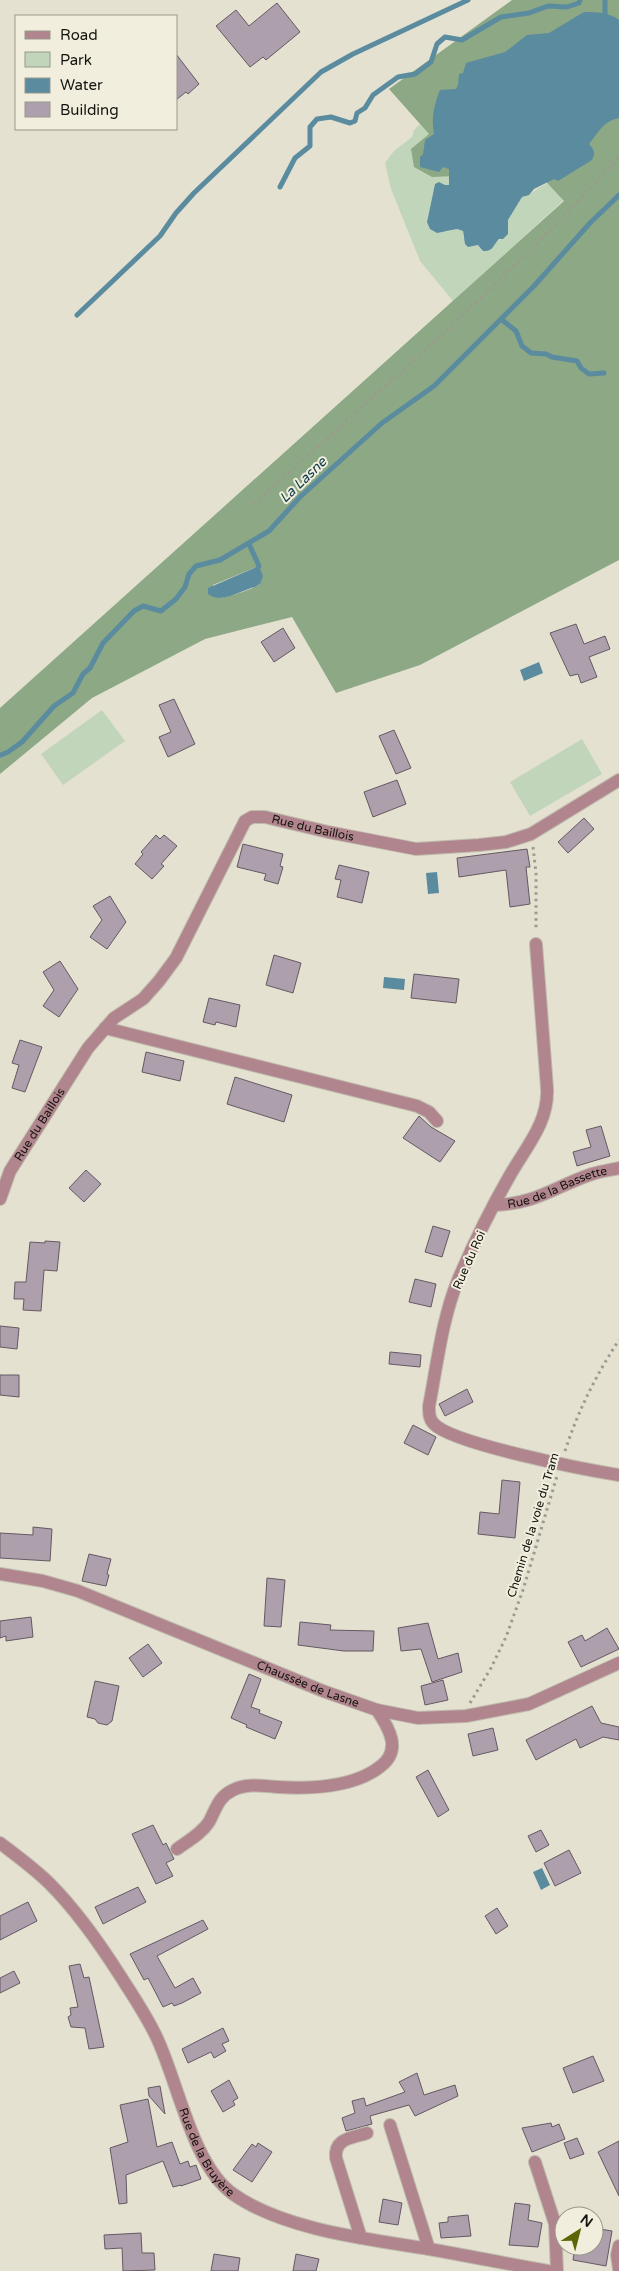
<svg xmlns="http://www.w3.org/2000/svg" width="619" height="2271" font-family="'Varela Round',sans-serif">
	<rect width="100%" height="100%" fill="#e4e1d1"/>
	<!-- green -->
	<path fill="#c1d5bb" d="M 420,124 L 429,134 L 432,177 L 450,176 L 449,185 L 445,185 L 439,182 L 435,184 L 427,222 L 446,232 L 457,229 L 463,231 L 463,236 L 468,246 L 495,243 L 508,234 L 508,220 L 522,197 C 531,195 538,187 548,183 L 564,200 L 453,301 L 420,261 L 391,189 L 385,163 L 394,151 L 412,137 L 414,130 Z
		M 102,710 L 125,741 L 63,785 L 41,754 Z
		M 582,739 L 602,774 L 530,816 L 510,782 Z"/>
	<!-- forest -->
	<path fill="#8ca884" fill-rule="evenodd" d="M 512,0 L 619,0 L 619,560 L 420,665 L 336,693 L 292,617 L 205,639 L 92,698 L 0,774 L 0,708 L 564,201 L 538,173 L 432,177 L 414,167 L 411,149 L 429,134 L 389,89 ZM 254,568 L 260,584 C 253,589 225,599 217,598 L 213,585 Z"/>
	<!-- water -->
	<path fill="#5b8b9f" d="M 584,12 C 596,12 609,12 619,20 L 619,118 C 603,121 599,132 589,144 C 594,150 596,152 592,160 L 558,181 L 554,179 L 534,189 L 529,195 L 522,197 L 508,220 L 508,234 L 503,239 L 499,239 C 493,245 493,252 483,251 L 478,245 L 468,247 L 465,244 L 463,231 L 457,229 L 437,233 L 430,229 L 427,222 L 435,184 L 439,182 L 445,185 L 449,185 L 449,169 L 443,167 L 439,172 L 420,167 L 420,157 L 423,154 L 425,140 L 434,134 C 431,118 434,105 440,90 L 456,89 L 458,85 L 459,74 L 463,73 L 466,63 L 505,52 L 527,35 L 549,33 Z
		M 259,566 L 263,576 L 260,584 L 255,587 C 241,590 221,605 208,594 L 208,588 Z
		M 539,662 L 543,673 L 524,681 L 520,670 Z
		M 437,872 L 439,893 L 428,894 L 426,873 Z
		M 384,977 L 405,979 L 404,990 L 383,988 Z
		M 542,1868 L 550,1885 L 541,1890 L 533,1872 Z"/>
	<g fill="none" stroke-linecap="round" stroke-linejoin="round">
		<!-- stream -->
		<path stroke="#5b8b9f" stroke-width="5" d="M 605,14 L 605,0
			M 280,187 L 295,158 L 310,146 L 310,127 L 317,119 L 331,117 L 350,123 L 355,121 L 357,113 L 365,108 L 373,95 L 398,77 L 415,74 L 431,62 L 437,44 L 445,37 L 462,40 L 501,17 L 529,13 L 548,6 L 567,7 L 579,3 L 580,0
			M 77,315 L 160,236 L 176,213 L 194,193 L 321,72 L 353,54 L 468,0
			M 501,319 L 516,331 L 522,346 L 531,353 L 546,354 L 552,357 L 577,361 L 581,368 L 589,374 L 604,373
			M 249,544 L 259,566
			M 1,755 L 8,752 L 22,742 L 54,706 L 73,693 L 83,674 L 90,668 L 103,643 L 134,611 L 143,606 L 161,611 L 176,599 L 185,587 L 189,574 L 196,566 L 220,560 L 269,531 L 300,497 L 382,423 L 434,386 L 534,286 L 590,223 L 619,195"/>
	</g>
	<!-- building -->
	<path fill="#ada0ac" stroke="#645963" d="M 277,3 L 300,32 L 266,60 L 263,57 L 250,67 L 216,26 L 236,10 L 249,26 Z
		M 176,54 L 199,84 L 188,94 L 186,92 L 176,100 Z
		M 576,624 L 584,644 L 605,636 L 610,649 L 589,657 L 597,677 L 581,683 L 578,674 L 570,676 L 550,633 Z
		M 283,628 L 295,648 L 274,662 L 261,642 Z
		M 174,699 L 195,744 L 168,757 L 159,737 L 171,732 L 159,705 Z
		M 394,730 L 411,768 L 396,774 L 379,736 Z
		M 397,780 L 406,804 L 373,817 L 364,792 Z
		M 584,818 L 594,829 L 568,853 L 558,842 Z
		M 156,835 L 160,839 L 164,835 L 177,846 L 161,864 L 164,866 L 152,879 L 135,864 L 143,854 L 141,852 Z
		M 243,844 L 283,854 L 280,866 L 283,867 L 278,884 L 264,880 L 266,874 L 237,867 Z
		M 527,849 L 530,867 L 526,867 L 530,904 L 510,907 L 506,870 L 459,877 L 457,858 Z
		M 339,865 L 369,872 L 362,903 L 337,897 L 341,880 L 335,879 Z
		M 110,896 L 126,922 L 107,949 L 90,937 L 102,920 L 93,906 Z
		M 274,955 L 301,963 L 293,993 L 266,985 Z
		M 60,961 L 78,989 L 59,1017 L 43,1006 L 54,990 L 43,972 Z
		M 414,974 L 459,979 L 456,1003 L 411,998 Z
		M 209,998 L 240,1005 L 236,1027 L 216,1022 L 215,1025 L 203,1022 Z
		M 20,1040 L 42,1047 L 25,1092 L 12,1088 L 19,1065 L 12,1063 Z
		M 146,1052 L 184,1061 L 180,1081 L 142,1072 Z
		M 235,1077 L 292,1095 L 284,1122 L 227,1104 Z
		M 419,1116 L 431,1127 L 455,1141 L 440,1162 L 403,1138 Z
		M 601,1126 L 610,1156 L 577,1166 L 573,1152 L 591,1147 L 586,1130 Z
		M 86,1170 L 101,1184 L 84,1202 L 69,1188 Z
		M 433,1226 L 450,1231 L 442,1257 L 425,1252 Z
		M 45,1241 L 60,1242 L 57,1271 L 44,1270 L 41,1311 L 23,1310 L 24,1299 L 14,1299 L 15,1282 L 26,1282 L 30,1242 L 45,1243 Z
		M 415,1279 L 436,1284 L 431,1307 L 409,1302 Z
		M 0,1326 L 19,1328 L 17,1349 L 0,1347 Z
		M 390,1352 L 421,1355 L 420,1367 L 389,1364 Z
		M 0,1375 L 19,1375 L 19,1397 L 0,1395 Z
		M 467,1389 L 473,1402 L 445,1416 L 439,1404 Z
		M 413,1425 L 436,1437 L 428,1455 L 404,1443 Z
		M 502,1480 L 520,1482 L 515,1538 L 478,1534 L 480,1512 L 499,1514 Z
		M 33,1527 L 52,1529 L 50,1561 L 0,1558 L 0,1533 L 33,1535 Z
		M 89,1554 L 111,1559 L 107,1574 L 109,1575 L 106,1586 L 82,1581 Z
		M 267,1578 L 285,1580 L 281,1627 L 264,1626 Z
		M 31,1617 L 33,1637 L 6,1641 L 6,1636 L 0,1638 L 0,1621 Z
		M 300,1622 L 331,1625 L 330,1630 L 374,1631 L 373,1651 L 344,1651 L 298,1645 Z
		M 428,1623 L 438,1659 L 458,1653 L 462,1672 L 432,1682 L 421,1649 L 401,1651 L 398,1628 Z
		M 607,1628 L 619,1649 L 581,1667 L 568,1642 L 582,1635 L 585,1641 Z
		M 148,1644 L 162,1663 L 143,1677 L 129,1658 Z
		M 249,1674 L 261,1679 L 251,1707 L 260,1710 L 259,1713 L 282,1722 L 275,1739 L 246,1727 L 247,1725 L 231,1718 Z
		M 443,1680 L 448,1700 L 425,1705 L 421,1686 Z
		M 95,1681 L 119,1686 L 112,1721 L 107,1725 L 98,1723 L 95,1719 L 87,1717 Z
		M 592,1706 L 601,1723 L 619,1727 L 619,1740 L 603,1737 L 580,1748 L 576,1739 L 536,1760 L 526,1740 Z
		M 493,1728 L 498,1750 L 473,1756 L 468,1734 Z
		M 428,1770 L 449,1810 L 438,1817 L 416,1777 Z
		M 153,1825 L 163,1845 L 166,1843 L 174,1859 L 166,1863 L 173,1876 L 156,1884 L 132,1834 Z
		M 541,1830 L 549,1845 L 536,1852 L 528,1836 Z
		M 569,1850 L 581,1873 L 555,1886 L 544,1863 Z
		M 138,1887 L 146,1902 L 103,1924 L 95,1907 Z
		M 28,1902 L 37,1921 L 0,1940 L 0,1916 Z
		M 497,1908 L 508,1926 L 496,1934 L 485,1916 Z
		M 203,1920 L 208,1929 L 157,1956 L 175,1988 L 193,1978 L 201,1993 L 182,2003 L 174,2006 L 172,2003 L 163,2007 L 148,1978 L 144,1980 L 130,1954 Z
		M 80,1964 L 84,1978 L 89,1977 L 104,2047 L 89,2049 L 85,2028 L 71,2027 L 68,2017 L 71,2015 L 70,2008 L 78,2007 L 69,1966 Z
		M 14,1971 L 20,1983 L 0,1993 L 0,1978 Z
		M 223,2028 L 229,2041 L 222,2044 L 226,2051 L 214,2058 L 211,2052 L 188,2063 L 182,2049 Z
		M 593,2056 L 604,2081 L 573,2093 L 563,2068 Z
		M 417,2073 L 424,2095 L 455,2085 L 458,2096 L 415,2116 L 409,2105 L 370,2116 L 372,2124 L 346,2131 L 342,2118 L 355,2113 L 352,2101 L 364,2098 L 366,2106 L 405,2092 L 399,2082 Z
		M 229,2080 L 238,2098 L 233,2101 L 235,2105 L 223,2112 L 211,2091 Z
		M 160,2086 L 165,2114 L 149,2096 L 148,2088 Z
		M 148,2099 L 157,2147 L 172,2142 L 180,2164 L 188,2161 L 190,2167 L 196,2165 L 201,2179 L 181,2186 L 181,2185 L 173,2187 L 163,2161 L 126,2175 L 127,2203 L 119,2204 L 110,2148 L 128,2142 L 120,2105 Z
		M 551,2123 L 552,2127 L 559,2124 L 565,2139 L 532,2152 L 522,2128 Z
		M 577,2138 L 584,2154 L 570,2159 L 564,2143 Z
		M 619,2141 L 619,2196 L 598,2152 Z
		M 258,2143 L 272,2152 L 252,2182 L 233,2170 L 252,2144 L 256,2147 Z
		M 383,2199 L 402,2203 L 398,2225 L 379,2222 Z
		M 515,2203 L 530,2205 L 528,2220 L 542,2223 L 538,2247 L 509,2245 Z
		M 468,2215 L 471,2236 L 441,2238 L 439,2223 L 448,2222 L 448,2217 Z
		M 594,2228 L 612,2231 L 606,2266 L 573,2260 L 575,2246 L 594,2246 Z
		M 141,2233 L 142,2253 L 154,2253 L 155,2270 L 123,2271 L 122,2248 L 105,2249 L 104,2235 Z
		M 214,2254 L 240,2258 L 238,2271 L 211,2271 Z
		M 296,2254 L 319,2259 L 316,2271 L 293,2271 Z"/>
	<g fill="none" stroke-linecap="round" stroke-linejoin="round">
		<!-- minor casing -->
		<g stroke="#bfbcae" stroke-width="14">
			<g id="minor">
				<path d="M 536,944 L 547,1088 C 549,1123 525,1148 509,1177 C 490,1210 473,1245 458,1280 C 442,1319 437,1365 429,1406 C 429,1413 429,1419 434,1424 C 453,1444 587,1470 619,1475"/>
				<path d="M 105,1028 L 417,1106 L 429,1112 L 437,1121"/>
				<path id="s1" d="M 0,1199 L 10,1171 L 88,1048 L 114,1018 L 143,999 L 159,981 L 176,958 L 245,821 L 252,817 L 265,817 L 328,832 L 416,849 L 479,845 L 506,842 L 531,834 L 619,780"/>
				<path id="s2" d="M 495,1205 C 536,1204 556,1186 592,1174 C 601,1171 610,1170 619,1168"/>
				<path id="s3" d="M 0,1574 L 43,1581 L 78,1591 L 323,1691 L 377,1710 L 418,1718 L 466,1716 L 529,1704 L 619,1663"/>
				<path id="s4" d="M 0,1843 C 17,1856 35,1869 50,1884 C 78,1912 100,1944 121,1977 C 133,1996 146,2015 156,2036 C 178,2081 192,2165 233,2194 C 284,2230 368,2239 429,2249 C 469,2256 508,2264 548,2271"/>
				<path d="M 177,1849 C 188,1841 201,1834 209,1822 C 216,1809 218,1797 233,1790 C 248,1783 263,1786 278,1787 C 311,1789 354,1788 381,1766 C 402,1750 389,1728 377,1710"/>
				<path d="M 390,2125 L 429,2249"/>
				<path d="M 535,2162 L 555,2224 L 557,2271"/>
				<path d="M 361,2238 L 336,2158 C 334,2138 352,2138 367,2133"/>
				<path d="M 619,2246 L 617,2255 L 619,2269"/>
			</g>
		</g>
		<!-- path -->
		<path stroke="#9c9a8e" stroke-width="3" stroke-dasharray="2.5 4" stroke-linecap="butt" d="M 254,504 C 378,392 507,282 619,157
			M 533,847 L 536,873 L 536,931
			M 565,1451 C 578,1411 596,1375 619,1340
			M 470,1703 L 491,1668 L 506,1637 L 523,1590 L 557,1476"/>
		<!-- minor -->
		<use href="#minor" stroke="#b1858d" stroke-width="12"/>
	</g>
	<g text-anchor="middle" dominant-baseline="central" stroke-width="4" stroke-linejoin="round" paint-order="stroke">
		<!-- street labels -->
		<g font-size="12" fill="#15140e" stroke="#f1eede">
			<text stroke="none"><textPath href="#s1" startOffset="526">Rue du Baillois</textPath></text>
			<text stroke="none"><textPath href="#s1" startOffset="85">Rue du Baillois</textPath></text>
			<text stroke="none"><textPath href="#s2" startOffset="65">Rue de la Bassette</textPath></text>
			<text transform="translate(469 1260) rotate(-66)">Rue du Roi</text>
			<text transform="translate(533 1525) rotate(-73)">Chemin de la voie du Tram</text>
			<text stroke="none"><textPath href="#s3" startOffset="328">Chaussée de Lasne</textPath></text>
			<text stroke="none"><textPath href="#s4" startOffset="378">Rue de la Bruyère</textPath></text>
		</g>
		<!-- water labels -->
		<g font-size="14" font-style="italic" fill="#0c3948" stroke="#f1eede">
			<text transform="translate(303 480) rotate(-44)">La Lasne</text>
		</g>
	</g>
	<!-- legend -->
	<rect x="15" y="15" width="162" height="115" fill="#f1eede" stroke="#99978b"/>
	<rect x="25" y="31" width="25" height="8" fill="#b1858d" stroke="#99978b"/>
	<text x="60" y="40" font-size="15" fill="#15140e">Road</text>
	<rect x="25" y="52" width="25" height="15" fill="#c1d5bb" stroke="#99978b"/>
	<text x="60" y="65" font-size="15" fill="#15140e">Park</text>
	<rect x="25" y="78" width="25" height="15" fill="#5b8b9f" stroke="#99978b"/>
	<text x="60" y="90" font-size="15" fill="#15140e">Water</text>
	<rect x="25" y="102" width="25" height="15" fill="#ada0ac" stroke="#99978b"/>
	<text x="60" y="115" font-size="15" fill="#15140e">Building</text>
	<!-- north arrow -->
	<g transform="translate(579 2231) rotate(36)"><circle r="24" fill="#f1eede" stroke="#99978b"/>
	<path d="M0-4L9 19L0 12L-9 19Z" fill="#5d6505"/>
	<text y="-8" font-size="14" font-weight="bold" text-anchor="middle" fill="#15140e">N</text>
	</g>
</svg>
